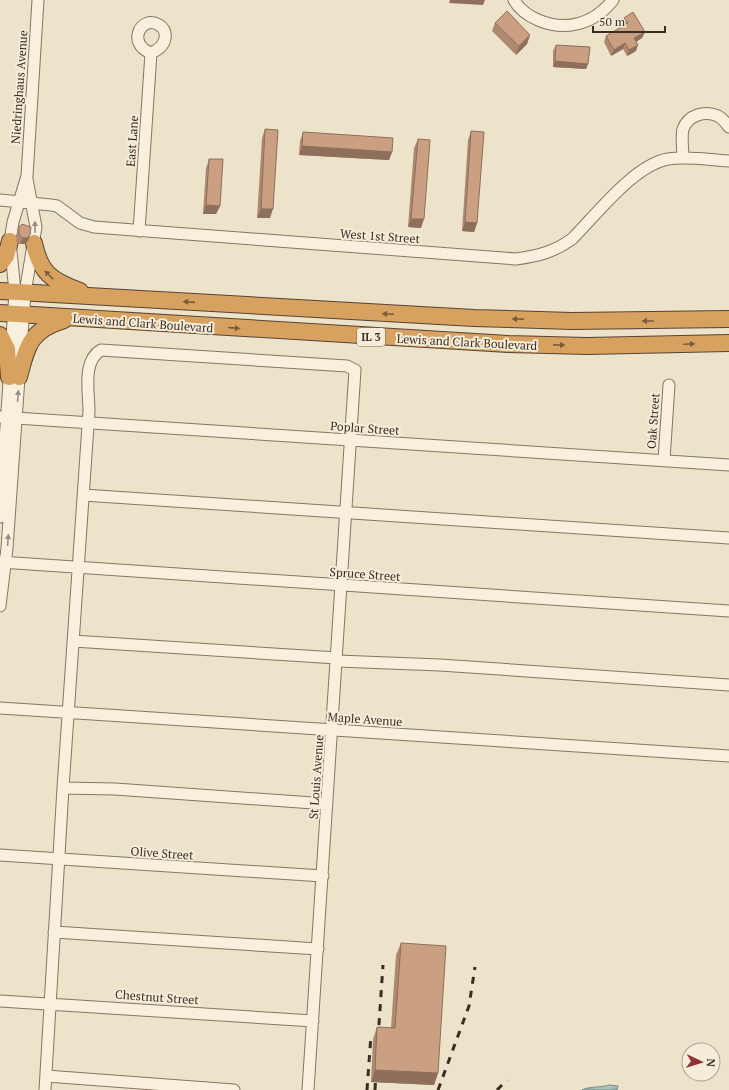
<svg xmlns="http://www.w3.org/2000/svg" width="729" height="1090" font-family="'PT Serif',serif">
	<defs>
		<pattern id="water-ripples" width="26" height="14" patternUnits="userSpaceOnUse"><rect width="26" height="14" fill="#aac2bb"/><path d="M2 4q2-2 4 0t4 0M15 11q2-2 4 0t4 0" fill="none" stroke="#8c9e98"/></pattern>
	</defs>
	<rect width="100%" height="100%" fill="#ede2ca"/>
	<!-- water -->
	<path fill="url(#water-ripples)" stroke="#719088" d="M 609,1085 L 618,1086 L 617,1090 L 582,1090 C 589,1086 600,1088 609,1085 Z"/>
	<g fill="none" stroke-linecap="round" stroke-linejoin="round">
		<!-- minor casing -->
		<g stroke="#89755f" stroke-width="13">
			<path id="minor" d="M 514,0 C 519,9 529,16 538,20 C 566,32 594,24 613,0
				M 683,158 C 683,149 681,137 683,129 C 688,115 705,110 718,116 C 722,118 726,123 729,127
				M 0,200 L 51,205 L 57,206 L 80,223 L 94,227 L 516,259 C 538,256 554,252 572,239 C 596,215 634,165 668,159 C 688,156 709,160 729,161
				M 139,231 L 151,53 C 158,50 164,46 165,38 C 166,33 164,28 159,25 C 141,14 126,44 151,53
				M 0,417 L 729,465
				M 664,460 L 669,385
				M 83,495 L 729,538
				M 0,517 L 15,292 L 10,241 L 13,222 L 27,176 L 38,0
				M 0,562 L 729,611
				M 0,606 L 7,548 L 25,293 L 36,227 L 27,179
				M 73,641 L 337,658
				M 337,661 L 440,665 L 729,685
				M 0,708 L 729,756
				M 63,788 L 115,789 L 327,804
				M 0,855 L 323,876
				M 54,932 L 318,949
				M 0,1001 L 313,1021
				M 46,1076 L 234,1090
				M 45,1090 L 63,788 L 89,411 C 89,392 82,361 101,350 L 347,366 L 355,370 L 308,1090"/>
		</g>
		<!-- highway casing -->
		<g stroke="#584332" stroke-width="18">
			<path id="highway" d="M 34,243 C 40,273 52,281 80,291
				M 0,264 L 6,256 L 10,241
				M 0,291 L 474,318 L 572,321 L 729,319
				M 0,313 L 508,344 L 587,346 L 729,343
				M 0,335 L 7,349 L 9,377
				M 19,377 C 27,346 30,330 64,320"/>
		</g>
		<!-- minor -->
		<use href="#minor" stroke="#f8f0dd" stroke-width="11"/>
		<!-- highway -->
		<use href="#highway" stroke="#d7a260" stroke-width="16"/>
		<!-- rail -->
		<path stroke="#3b2d22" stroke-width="3" stroke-dasharray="7 7" stroke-linecap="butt" d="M 378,1039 L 383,965
			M 367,1090 L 371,1035
			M 375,1090 L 376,1071
			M 438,1090 L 469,1006 L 475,967
			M 497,1090 L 507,1080"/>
	</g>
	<!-- wall -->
	<path fill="#ae8970" d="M 624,18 L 645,32 L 642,38 L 636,42 L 636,51 L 627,56 L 623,49 L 611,56 L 604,42 L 606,36 L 623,26 L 622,24 Z
		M 495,23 L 530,35 L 527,44 L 516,55 L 492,31 Z
		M 556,45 L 588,64 L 586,69 L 553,67 L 553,51 Z
		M 265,129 L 270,218 L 257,218 L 262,138 Z
		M 471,131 L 477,223 L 474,232 L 462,231 L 468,140 Z
		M 303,132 L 392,152 L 389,160 L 299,155 L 300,141 Z
		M 418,139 L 421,228 L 408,227 L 414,148 Z
		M 209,159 L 220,206 L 216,214 L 203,214 L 206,168 Z
		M 19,227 L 28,241 L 25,244 L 20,244 L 16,241 L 17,233 Z
		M 401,943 L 438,1073 L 434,1085 L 371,1082 L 373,1039 L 377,1027 L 391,1028 L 396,955 Z"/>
	<!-- shaded-wall -->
	<path fill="#8d6f5b" d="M 450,0 L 485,0 L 483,5 L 449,3 Z
		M 645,32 L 642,38 L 632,44 L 634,38 Z
		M 530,35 L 527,44 L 516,55 L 519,46 Z
		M 625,43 L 623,49 L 611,56 L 614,50 Z
		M 638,45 L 636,51 L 627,56 L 629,50 Z
		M 555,61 L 588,64 L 586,69 L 553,67 Z
		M 302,146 L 392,152 L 389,160 L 299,155 Z
		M 206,205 L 220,206 L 216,214 L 203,214 Z
		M 261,209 L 273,209 L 270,218 L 257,218 Z
		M 411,219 L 424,219 L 421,228 L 408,227 Z
		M 465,222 L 477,223 L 474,232 L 462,231 Z
		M 30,235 L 28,241 L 25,244 L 20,244 L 23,238 Z
		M 375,1070 L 438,1073 L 434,1085 L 371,1082 Z"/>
	<!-- building -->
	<path fill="#ca9f82" stroke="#8d6f5b" d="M 507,11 L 530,35 L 519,46 L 495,23 Z
		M 633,12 L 645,32 L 634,38 L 638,45 L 629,50 L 625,43 L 614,50 L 606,36 L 628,23 L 624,18 Z
		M 556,45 L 590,47 L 588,64 L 555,61 Z
		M 265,129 L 278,130 L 273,209 L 261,209 Z
		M 471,131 L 484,132 L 477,223 L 465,222 Z
		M 303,132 L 393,138 L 392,152 L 302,146 Z
		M 418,139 L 430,140 L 424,219 L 411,219 Z
		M 209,159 L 223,159 L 220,206 L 206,205 Z
		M 22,224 L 31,227 L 30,235 L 27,238 L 23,238 L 19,235 L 19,227 Z
		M 401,943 L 446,946 L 438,1073 L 375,1070 L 377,1027 L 395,1028 Z"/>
	<!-- one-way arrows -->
	<defs><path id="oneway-solid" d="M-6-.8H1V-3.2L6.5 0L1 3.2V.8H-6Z"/></defs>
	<g fill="#9a8e80">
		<use href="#oneway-solid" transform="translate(35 227) rotate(-90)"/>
		<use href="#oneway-solid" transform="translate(18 396) rotate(-86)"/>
		<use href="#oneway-solid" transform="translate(8 540) rotate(-86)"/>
	</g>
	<g fill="#795c3b">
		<use href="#oneway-solid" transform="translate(49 275) rotate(-135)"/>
		<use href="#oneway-solid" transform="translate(189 302) rotate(-176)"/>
		<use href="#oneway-solid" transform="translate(388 314) rotate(-177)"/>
		<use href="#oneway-solid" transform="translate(518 319) rotate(-179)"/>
		<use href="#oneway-solid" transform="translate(648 321) rotate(-180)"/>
		<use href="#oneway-solid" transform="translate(234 328) rotate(4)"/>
		<use href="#oneway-solid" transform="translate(689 344) rotate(-2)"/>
		<use href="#oneway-solid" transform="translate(559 345) rotate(1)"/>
	</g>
	<g text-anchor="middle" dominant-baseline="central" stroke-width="4" stroke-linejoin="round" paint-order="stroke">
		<!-- shield labels -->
		<rect fill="#f5edd9" stroke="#736759" stroke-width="1" x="357" y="328" width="28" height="18" rx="3"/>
		<g font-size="11" font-weight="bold" fill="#3b2d22">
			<text x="371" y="337">IL 3</text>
		</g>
		<!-- street labels -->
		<g font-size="12" fill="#3b2d22" stroke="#f5edd9">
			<text transform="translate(19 87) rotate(-86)">Niedringhaus Avenue</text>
			<text transform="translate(132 141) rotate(-86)">East Lane</text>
			<text transform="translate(380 236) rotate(4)">West 1st Street</text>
			<text transform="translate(143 323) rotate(4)">Lewis and Clark Boulevard</text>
			<text transform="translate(467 342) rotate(3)">Lewis and Clark Boulevard</text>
			<text transform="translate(653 421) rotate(-86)">Oak Street</text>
			<text transform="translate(365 428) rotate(4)">Poplar Street</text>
			<text transform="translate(365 574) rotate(4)">Spruce Street</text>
			<text transform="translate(365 719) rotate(4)">Maple Avenue</text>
			<text transform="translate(316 777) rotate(-86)">St Louis Avenue</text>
			<text transform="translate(162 853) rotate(4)">Olive Street</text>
			<text transform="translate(157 997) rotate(4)">Chestnut Street</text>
		</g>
	</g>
	<!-- north arrow -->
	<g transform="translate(701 1062) rotate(94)"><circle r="19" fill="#f5edd9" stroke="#aba090"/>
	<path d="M0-3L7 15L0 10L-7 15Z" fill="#963133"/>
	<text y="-6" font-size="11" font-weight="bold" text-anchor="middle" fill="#3b2d22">N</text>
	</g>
	<!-- scale -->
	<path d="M593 26v6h72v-6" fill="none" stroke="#3b2d22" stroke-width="2"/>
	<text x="599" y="26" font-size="12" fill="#3b2d22" stroke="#f5edd9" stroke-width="3" paint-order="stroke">50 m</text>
</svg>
